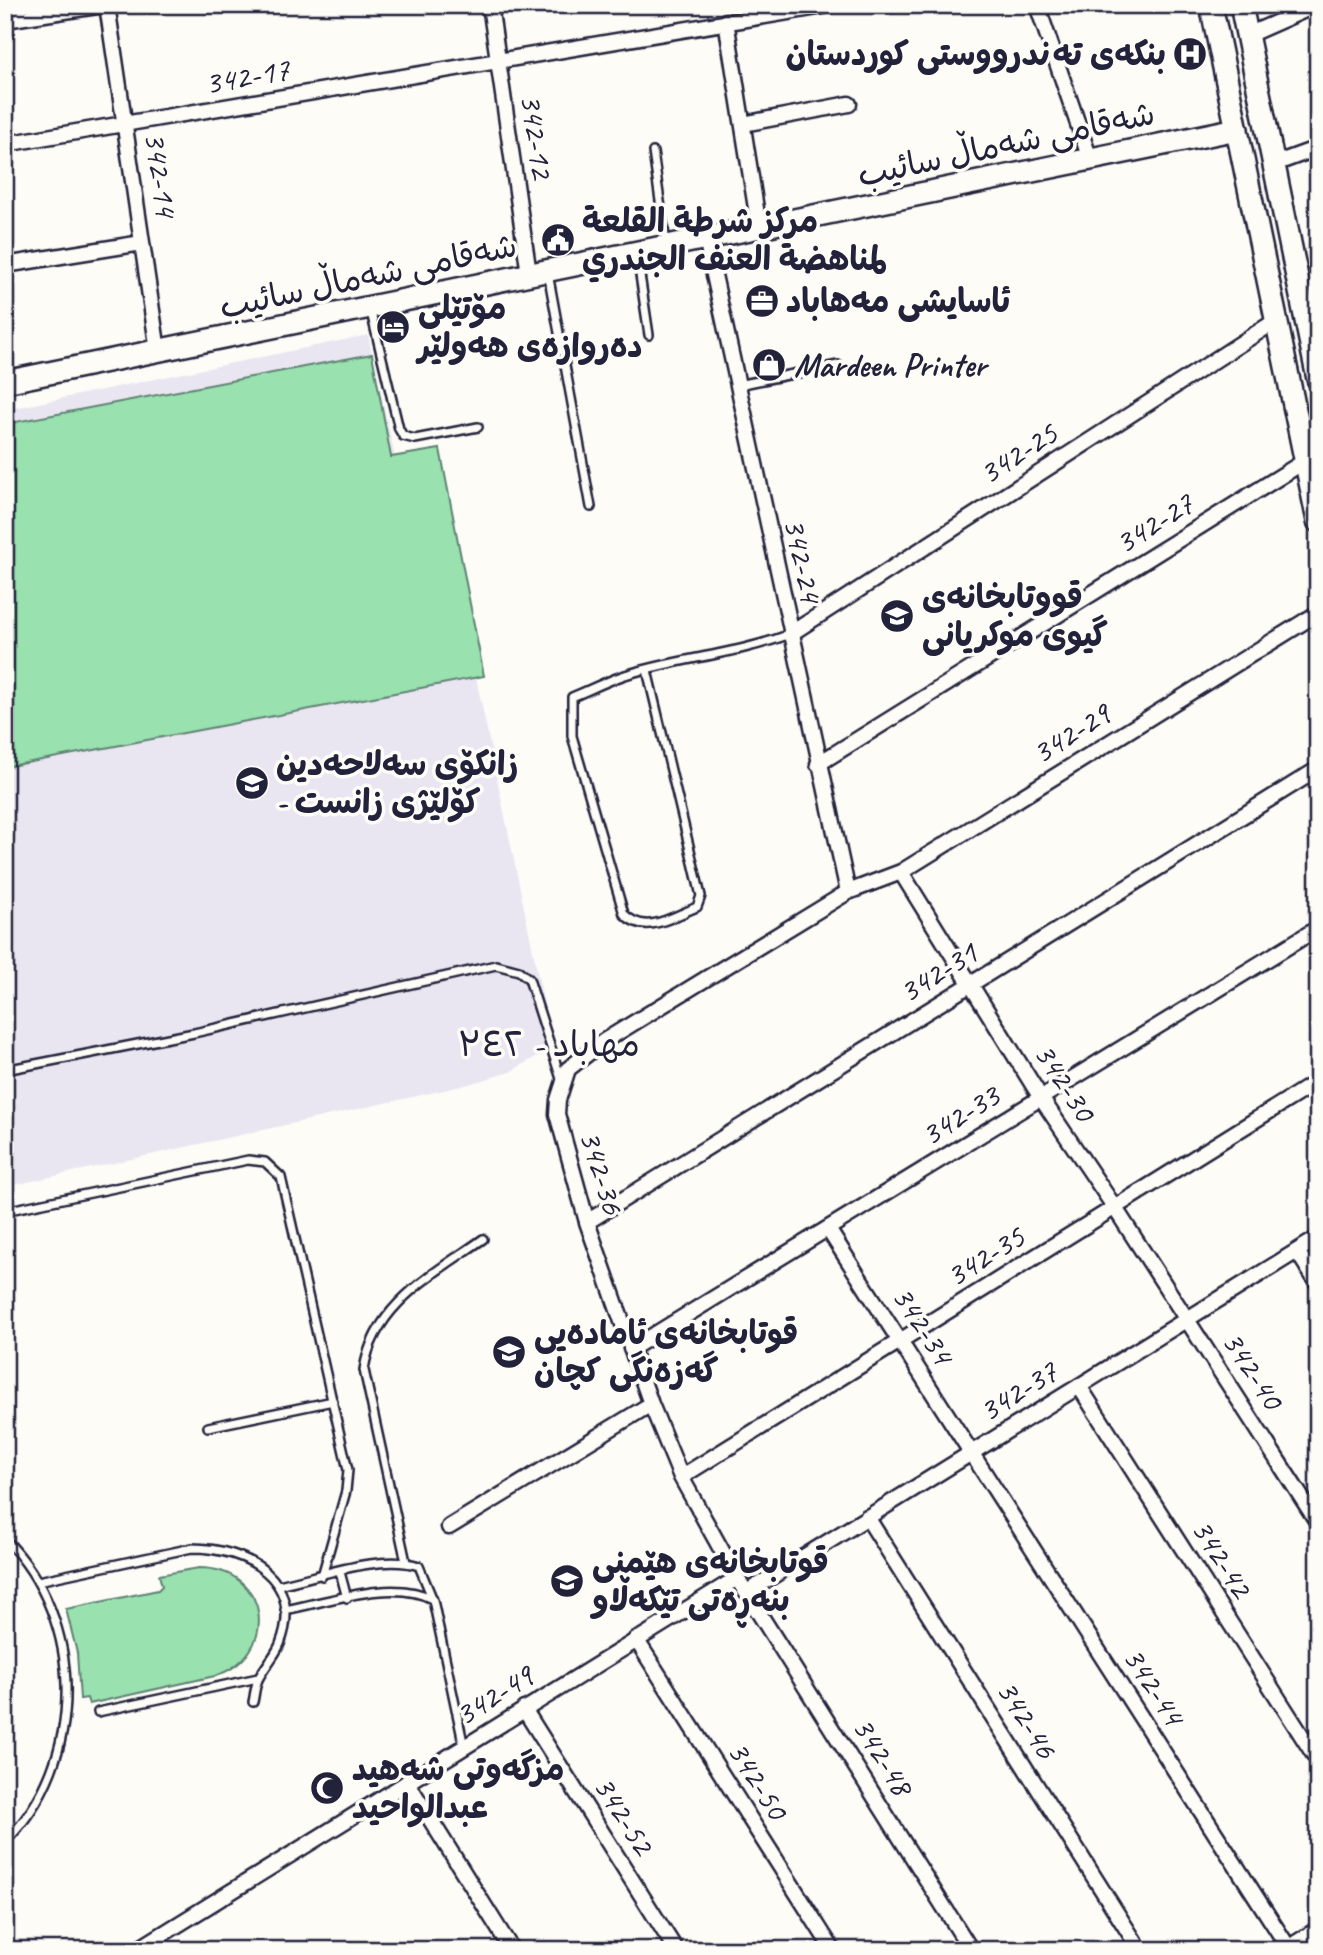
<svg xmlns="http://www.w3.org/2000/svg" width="1323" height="1955" font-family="Caveat,'Playpen Sans Arabic',sans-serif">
	<rect width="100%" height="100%" fill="#fdfcf7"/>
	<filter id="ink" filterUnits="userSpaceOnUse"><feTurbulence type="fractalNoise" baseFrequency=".0143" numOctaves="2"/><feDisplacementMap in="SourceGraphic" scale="14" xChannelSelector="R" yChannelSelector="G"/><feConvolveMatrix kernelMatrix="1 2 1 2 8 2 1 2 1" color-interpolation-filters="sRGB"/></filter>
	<g filter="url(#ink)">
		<!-- built -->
		<path fill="#eae6f1" d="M 368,335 L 395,457 L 434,456 L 478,687 L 553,1047 L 510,1072 L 462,1086 L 5,1187 L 5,410 Z"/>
		<!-- green -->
		<path fill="#99e1ae" stroke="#5e8274" stroke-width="2" d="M 372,354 L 391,457 L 440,449 L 484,676 L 5,767 L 5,424 Z
			M 199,1568 C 270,1568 281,1654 215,1676 L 89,1704 L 87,1698 L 80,1699 L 77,1653 L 66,1609 L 158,1590 L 162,1586 L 159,1575 Z"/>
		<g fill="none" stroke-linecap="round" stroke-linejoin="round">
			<!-- lane casing -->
			<g stroke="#22223b" stroke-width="12">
				<path id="lane" d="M 653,152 L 666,243
					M 637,255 L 649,335
					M 548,273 L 591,507
					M 370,308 L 399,429 L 403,436 L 415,439 L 478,427
					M 738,385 L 838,365
					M 647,670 L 701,896 L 697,907 C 672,917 645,936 624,914 L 572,736 L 572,697 C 589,690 605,682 622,676 C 677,658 736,655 790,634
					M 5,1070 L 194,1033 L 496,965 L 519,971 L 529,979 L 562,1082
					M 5,1211 L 248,1160 L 265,1162 L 281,1177 L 348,1470 L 346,1491 L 322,1576
					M 208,1427 L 333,1401
					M 5,1539 C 86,1620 87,1761 5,1842
					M 406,1562 L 364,1370 C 373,1305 434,1274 483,1239
					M 340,1572 L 347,1598
					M 38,1581 L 192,1548 C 247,1548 305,1580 280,1644 C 275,1656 266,1665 260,1676 C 255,1683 255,1694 253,1702
					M 278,1585 C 318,1577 381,1553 419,1566 L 433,1600 L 464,1747
					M 285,1610 C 328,1602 393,1578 432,1599
					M 98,1712 L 258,1678"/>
			</g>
			<!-- street casing -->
			<g stroke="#22223b" stroke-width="19">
				<path id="street" d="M 107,5 L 158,351
					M 490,5 L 529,274
					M 1037,5 L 1090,159
					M 5,20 L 104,5
					M 726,21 L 759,227
					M 1248,35 L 1316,5
					M 743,124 L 849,104
					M 5,144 L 830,5
					M 1274,164 L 1318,148
					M 706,238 L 848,892
					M 5,265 L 142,243
					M 790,634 L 1277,320
					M 818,764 L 1305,461
					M 901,872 L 1041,1098 L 1115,1208 L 1318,1523
					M 587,1222 L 1318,769
					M 828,1229 L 1290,1950
					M 1297,1251 L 1318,1284
					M 631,1349 L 1318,928
					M 1079,1386 L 1318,1761
					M 681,1477 L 1318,1081
					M 867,1517 L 1140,1950
					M 449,1527 L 651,1404
					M 747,1592 L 1318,1238
					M 636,1639 L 833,1950
					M 524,1709 L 676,1950
					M 407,1782 L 512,1950
					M 137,1950 L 737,1578
					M 971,1950 L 737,1578 L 681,1477 L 651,1404 L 587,1222 L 557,1114 L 558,1100 L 568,1069 L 604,1041 L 848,892 L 901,872 L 1318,613
					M 1285,1950 L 1318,1929"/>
			</g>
			<!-- secondary casing -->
			<g stroke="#22223b" stroke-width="26">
				<path id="secondary" d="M 1211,5 L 1318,521
					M 1241,5 L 1318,379
					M 5,382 L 1237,129"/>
			</g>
			<!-- lane -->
			<use href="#lane" stroke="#fdfcf7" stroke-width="7"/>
			<!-- street -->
			<use href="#street" stroke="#fdfcf7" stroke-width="14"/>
			<!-- secondary -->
			<use href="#secondary" stroke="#fdfcf7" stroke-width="21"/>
		</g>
	</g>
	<!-- icons -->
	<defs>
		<g id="hospital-disc" transform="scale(1.75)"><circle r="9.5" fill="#22223b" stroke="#fdfcf7"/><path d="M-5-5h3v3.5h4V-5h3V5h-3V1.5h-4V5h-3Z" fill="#fff"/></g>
		<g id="civic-disc" transform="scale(1.75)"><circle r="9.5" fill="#22223b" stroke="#fdfcf7"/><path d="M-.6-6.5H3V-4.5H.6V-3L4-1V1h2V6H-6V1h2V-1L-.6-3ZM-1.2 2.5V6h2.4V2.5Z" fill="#fff"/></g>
		<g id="office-disc" transform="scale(1.75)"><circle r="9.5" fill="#22223b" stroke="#fdfcf7"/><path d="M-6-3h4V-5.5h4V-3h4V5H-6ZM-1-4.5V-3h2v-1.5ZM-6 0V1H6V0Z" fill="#fff"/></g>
		<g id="hotel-disc" transform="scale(1.75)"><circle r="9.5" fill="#22223b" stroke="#fdfcf7"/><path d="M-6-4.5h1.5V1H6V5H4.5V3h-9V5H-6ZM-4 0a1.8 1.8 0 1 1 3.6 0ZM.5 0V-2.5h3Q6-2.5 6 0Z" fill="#fff"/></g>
		<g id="shop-disc" transform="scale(1.75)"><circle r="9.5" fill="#22223b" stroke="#fdfcf7"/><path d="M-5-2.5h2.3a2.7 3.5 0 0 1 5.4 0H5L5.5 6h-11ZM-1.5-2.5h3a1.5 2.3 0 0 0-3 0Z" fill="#fff"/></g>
		<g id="school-disc" transform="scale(1.75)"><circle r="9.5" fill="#22223b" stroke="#fdfcf7"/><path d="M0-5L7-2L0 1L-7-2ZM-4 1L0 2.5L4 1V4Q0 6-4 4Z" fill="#fff"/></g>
		<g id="university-disc" transform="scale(1.75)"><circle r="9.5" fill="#22223b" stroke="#fdfcf7"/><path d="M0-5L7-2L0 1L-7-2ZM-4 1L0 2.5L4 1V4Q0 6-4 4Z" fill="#fff"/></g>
		<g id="mosque-disc" transform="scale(1.75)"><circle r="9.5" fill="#22223b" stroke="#fdfcf7"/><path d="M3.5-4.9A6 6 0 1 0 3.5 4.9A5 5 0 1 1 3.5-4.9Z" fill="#fff"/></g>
	</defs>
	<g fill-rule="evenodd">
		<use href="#hospital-disc" x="1190" y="54"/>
		<use href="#civic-disc" x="558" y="240"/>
		<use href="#office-disc" x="762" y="301"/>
		<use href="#hotel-disc" x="393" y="327"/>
		<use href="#shop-disc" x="769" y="365"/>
		<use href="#school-disc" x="897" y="616"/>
		<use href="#university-disc" x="252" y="783"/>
		<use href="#school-disc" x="509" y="1352"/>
		<use href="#school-disc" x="567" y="1581"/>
		<use href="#mosque-disc" x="327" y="1788"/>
	</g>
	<g text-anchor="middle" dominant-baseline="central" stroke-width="7" stroke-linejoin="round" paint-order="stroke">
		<!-- poi labels -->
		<g font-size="33" font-weight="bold" fill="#22223b" stroke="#fdfcf7" text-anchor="start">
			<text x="1166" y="54" text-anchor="end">بنکەی تەندرووستی کوردستان</text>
			<text x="582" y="221">مركز شرطة القلعة<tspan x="582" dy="38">لمناهضة العنف الجندري</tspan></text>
			<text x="786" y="301">ئاسایشی مەهاباد</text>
			<text x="418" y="308">مۆتێلی<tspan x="418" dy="38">دەروازەی هەولێر</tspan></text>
			<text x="794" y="365">Mardeen Printer</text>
			<text x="922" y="597">قووتابخانەی<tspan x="922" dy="38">گيوی موكريانی</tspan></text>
			<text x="276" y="764">زانکۆی سەلاحەدین<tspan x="276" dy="38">- کۆلێژی زانست</tspan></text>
			<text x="534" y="1333">قوتابخانەی ئامادەیی<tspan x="534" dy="38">گەزەنگی کچان</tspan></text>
			<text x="592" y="1562">قوتابخانەی هێمنی<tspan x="592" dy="38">بنەڕەتی تێکەڵاو</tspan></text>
			<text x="352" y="1769">مزگه‌وتی شه‌هید<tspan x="352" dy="38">عبدالواحید</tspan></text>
		</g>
		<!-- street labels -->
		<g font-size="33" fill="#22223b" stroke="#fdfcf7">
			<text transform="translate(247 76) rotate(-10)">342-17</text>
			<text transform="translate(537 136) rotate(82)">342-12</text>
			<text transform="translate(1006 144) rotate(-12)">شەقامی شەماڵ سائیب</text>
			<text transform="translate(161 174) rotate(82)">342-14</text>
			<text transform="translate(368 276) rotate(-12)">شەقامی شەماڵ سائیب</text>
			<text transform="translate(1018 453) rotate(-33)">342-25</text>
			<text transform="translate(1154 523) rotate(-32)">342-27</text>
			<text transform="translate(803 560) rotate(78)">342-24</text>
			<text transform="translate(1071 733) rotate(-32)">342-29</text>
			<text transform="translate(938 972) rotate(-32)">342-31</text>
			<text transform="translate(1065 1082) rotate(57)">342-30</text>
			<text transform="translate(960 1115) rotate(-32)">342-33</text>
			<text transform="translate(602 1172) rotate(73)">342-36</text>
			<text transform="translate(985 1256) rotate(-32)">342-35</text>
			<text transform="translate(923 1325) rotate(57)">342-34</text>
			<text transform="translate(1253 1370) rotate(57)">342-40</text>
			<text transform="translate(1018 1391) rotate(-32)">342-37</text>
			<text transform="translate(1222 1558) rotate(58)">342-42</text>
			<text transform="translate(1154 1686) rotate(57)">342-44</text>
			<text transform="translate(494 1695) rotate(-32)">342-49</text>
			<text transform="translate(1027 1719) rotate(58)">342-46</text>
			<text transform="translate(883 1756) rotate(58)">342-48</text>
			<text transform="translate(758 1780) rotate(58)">342-50</text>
			<text transform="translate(624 1815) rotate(58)">342-52</text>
		</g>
		<!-- neighbourhood labels -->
		<g font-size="35" fill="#22223b" stroke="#fdfcf7">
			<text x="549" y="1044">مهاباد - ٣٤٢</text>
		</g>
	</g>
	<!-- margin -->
	<rect width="1323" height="1955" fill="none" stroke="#fdfcf7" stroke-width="28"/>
	<rect x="14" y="14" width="1295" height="1927" fill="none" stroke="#22223b" stroke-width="2.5" filter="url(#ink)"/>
</svg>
